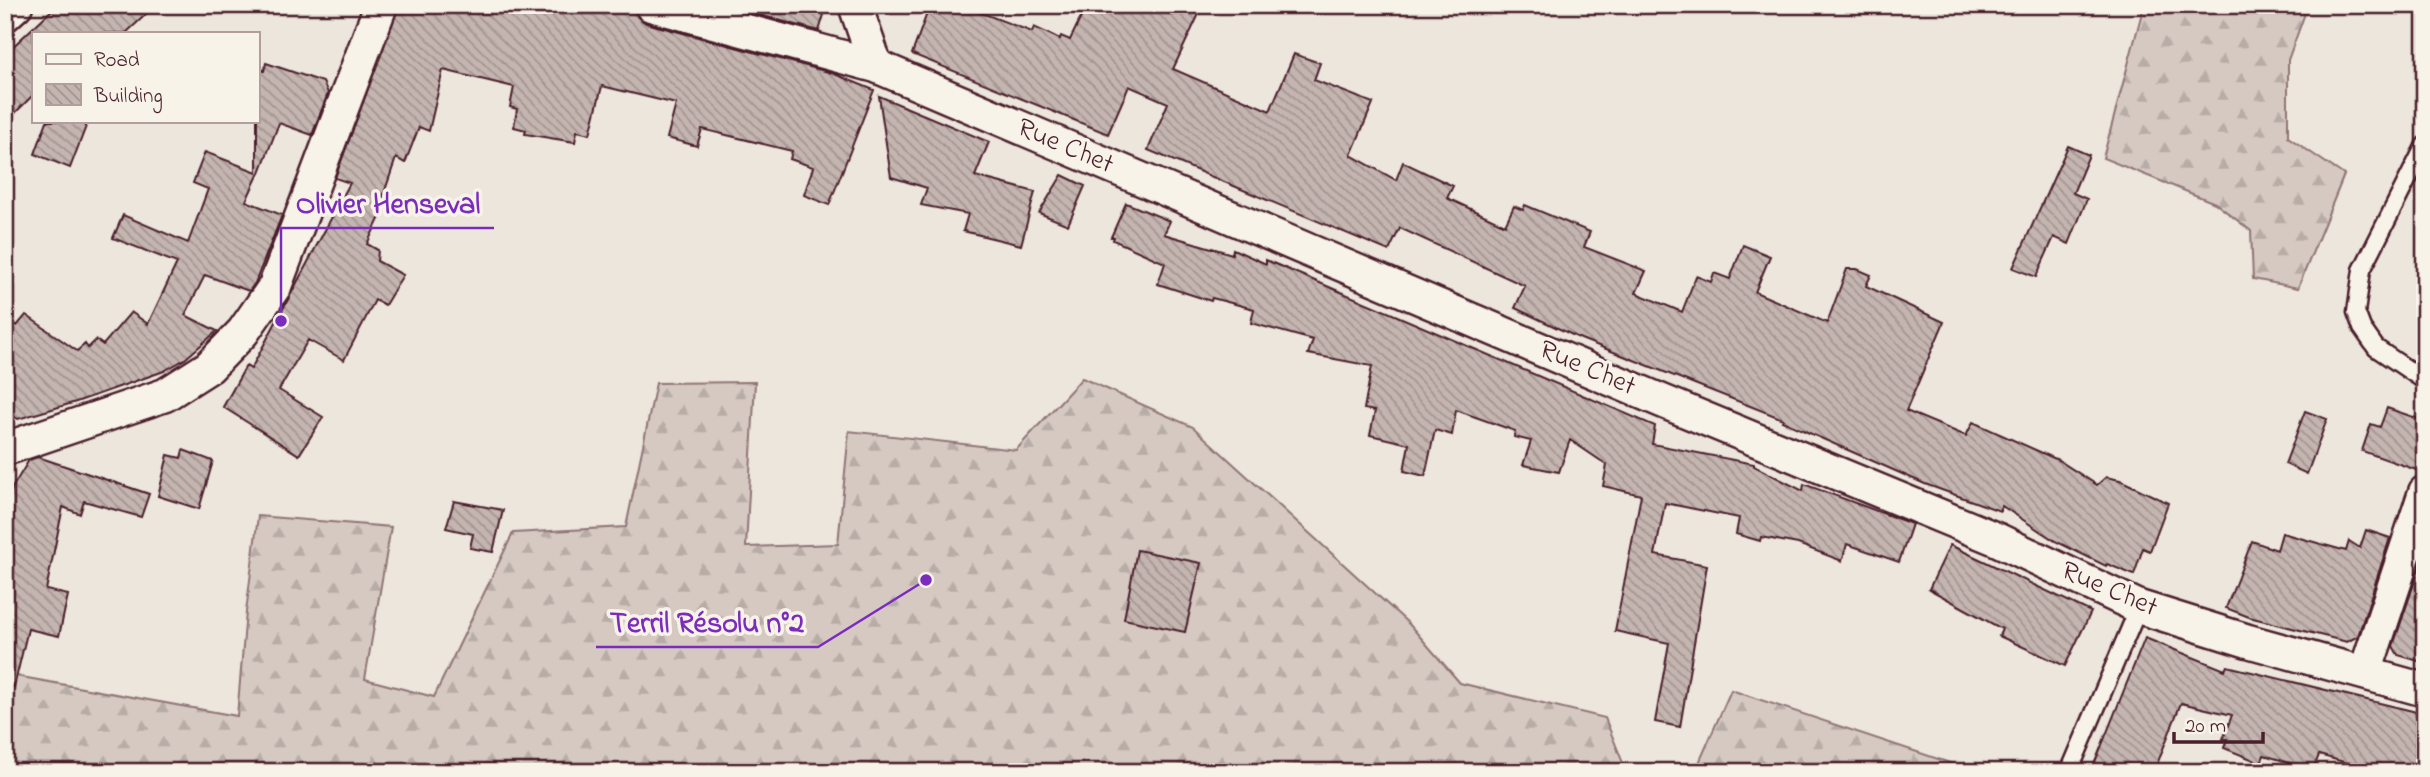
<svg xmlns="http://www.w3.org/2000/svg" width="2430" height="777" font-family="'Indie Flower',sans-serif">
	<defs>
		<pattern id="forest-firs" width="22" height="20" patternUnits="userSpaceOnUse" patternTransform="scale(1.75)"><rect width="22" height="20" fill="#d5c9c2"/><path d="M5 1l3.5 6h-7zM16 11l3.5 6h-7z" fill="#b8aca7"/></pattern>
		<pattern id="building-back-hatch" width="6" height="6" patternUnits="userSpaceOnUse" patternTransform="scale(1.75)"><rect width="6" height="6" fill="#c4b5b0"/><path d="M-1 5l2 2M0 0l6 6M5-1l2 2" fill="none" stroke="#a1938f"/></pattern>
	</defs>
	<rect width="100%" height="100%" fill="#ece6dd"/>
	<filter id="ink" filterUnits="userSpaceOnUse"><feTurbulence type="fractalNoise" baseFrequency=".0143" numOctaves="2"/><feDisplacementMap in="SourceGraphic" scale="14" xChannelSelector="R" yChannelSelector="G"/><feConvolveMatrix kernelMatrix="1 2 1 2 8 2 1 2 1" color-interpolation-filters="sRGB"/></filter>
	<g filter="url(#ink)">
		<!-- forest -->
		<path fill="url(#forest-firs)" stroke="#907476" stroke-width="2" d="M 2144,5 L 2308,5 L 2288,60 L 2288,137 L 2344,175 L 2298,288 L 2253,279 L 2251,231 L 2215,203 L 2103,158 Z
			M 1082,378 L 1193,427 L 1409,624 L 1460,683 L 1605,718 L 1625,768 L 1634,772 L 5,772 L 5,674 L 237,716 L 246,612 L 258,516 L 391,527 L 365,679 L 434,697 L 513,533 L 626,527 L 656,383 L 755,382 L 746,547 L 838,544 L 849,431 L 1016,450 Z
			M 1731,690 L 1977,772 L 1695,772 Z"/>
		<!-- building -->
		<path fill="url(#building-back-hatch)" stroke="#4a1f2b" stroke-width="2" d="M 57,5 L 156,5 L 126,33 L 33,33 L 33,95 L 5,123 L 5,54 Z
			M 399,5 L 633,5 L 638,17 L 646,23 L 832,73 L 874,90 L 829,205 L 804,195 L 813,167 L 790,159 L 792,151 L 702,129 L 697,146 L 667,138 L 676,104 L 602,86 L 590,134 L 577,131 L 575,142 L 525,134 L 526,130 L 514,127 L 517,109 L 510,107 L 514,87 L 443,70 L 429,131 L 419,127 L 405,163 L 396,158 L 378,211 L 382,213 L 367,244 L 378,250 L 377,261 L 403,275 L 385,305 L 375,300 L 344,360 L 308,340 L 279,390 L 323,417 L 299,455 L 223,407 L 246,366 L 251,369 L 350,183 L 335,178 Z
			M 722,5 L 827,5 L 819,31 Z
			M 930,5 L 961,5 L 1032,32 L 1034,27 L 1060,39 L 1061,36 L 1070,40 L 1087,5 L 1177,5 L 1199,14 L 1173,69 L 1270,111 L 1294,54 L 1320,63 L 1314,80 L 1373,103 L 1351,155 L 1396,180 L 1403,162 L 1453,186 L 1447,198 L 1505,225 L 1514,206 L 1523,210 L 1525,205 L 1590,232 L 1584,247 L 1646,271 L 1636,293 L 1682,312 L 1696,276 L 1711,282 L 1714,273 L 1730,279 L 1743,245 L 1770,256 L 1755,292 L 1827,323 L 1847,269 L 1857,269 L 1871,275 L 1866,286 L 1944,322 L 1906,411 L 1966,436 L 1973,422 L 2058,460 L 2097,485 L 2106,477 L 2120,480 L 2168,503 L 2150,551 L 2143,548 L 2134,575 L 2107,564 L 2106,566 L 2055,541 L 2002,506 L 2000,511 L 1925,484 L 1782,421 L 1783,419 L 1581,339 L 1515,308 L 1525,286 L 1400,228 L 1389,251 L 1148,150 L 1168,103 L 1129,86 L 1108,134 L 912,54 Z
			M 266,63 L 323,82 L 328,93 L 312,135 L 279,123 L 259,175 L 258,175 L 246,201 L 282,215 L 255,283 L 249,291 L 205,275 L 185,315 L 217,331 L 185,359 L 164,371 L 76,402 L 18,419 L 5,411 L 5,318 L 17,326 L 26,315 L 77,351 L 85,344 L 88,348 L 96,340 L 103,345 L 131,312 L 148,324 L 177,263 L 113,238 L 123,215 L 188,243 L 208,189 L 193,183 L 205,152 L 257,172 L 257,69 L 264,71 Z
			M 879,96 L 989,142 L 975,176 L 1035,192 L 1021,245 L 963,231 L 968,214 L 921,205 L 927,188 L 891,177 Z
			M 47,121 L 88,121 L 70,168 L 35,154 Z
			M 2068,146 L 2089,155 L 2073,193 L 2087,199 L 2069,244 L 2054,237 L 2036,277 L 2013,268 Z
			M 1062,175 L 1085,186 L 1068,225 L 1039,213 Z
			M 1126,203 L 1170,221 L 1164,234 L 1232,254 L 1233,249 L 1266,264 L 1266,260 L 1655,426 L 1652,444 L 1754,464 L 1754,466 L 1803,491 L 1804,484 L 1912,524 L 1899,562 L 1847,544 L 1842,561 L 1798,544 L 1761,537 L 1760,541 L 1736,534 L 1739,518 L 1665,503 L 1655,555 L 1707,565 L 1680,727 L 1655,722 L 1669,643 L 1615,631 L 1641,495 L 1603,486 L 1607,465 L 1570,440 L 1559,472 L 1523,465 L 1531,441 L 1514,437 L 1515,431 L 1456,410 L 1452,435 L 1435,430 L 1425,476 L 1404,471 L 1409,444 L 1370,435 L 1375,411 L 1364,409 L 1372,366 L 1308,354 L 1313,340 L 1251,323 L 1254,309 L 1212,298 L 1211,301 L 1158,284 L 1165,263 L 1113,240 L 1114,237 L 1111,237 Z
			M 2387,408 L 2425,421 L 2425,473 L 2362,451 L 2371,424 L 2380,427 Z
			M 2305,411 L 2327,419 L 2307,474 L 2285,464 Z
			M 183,450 L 213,461 L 199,509 L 158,496 L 168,455 L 181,458 Z
			M 38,457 L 149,494 L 141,517 L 84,501 L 80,514 L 63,507 L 46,590 L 68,595 L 59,636 L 28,629 L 14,687 L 5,686 L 5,524 L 12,488 L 29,460 Z
			M 454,501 L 503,510 L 493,552 L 470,548 L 473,534 L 446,528 Z
			M 2366,530 L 2390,538 L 2358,636 L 2347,642 L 2249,617 L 2226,608 L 2252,541 L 2277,550 L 2282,533 L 2346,551 L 2349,541 L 2360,548 Z
			M 1950,545 L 2091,612 L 2065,666 L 1999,636 L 2002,629 L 1929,589 Z
			M 1137,550 L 1201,563 L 1185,632 L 1124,619 Z
			M 2425,551 L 2425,663 L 2398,655 L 2393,646 Z
			M 2145,638 L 2225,670 L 2227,666 L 2425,714 L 2425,772 L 2379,772 L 2319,755 L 2313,770 L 2264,755 L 2261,763 L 2224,748 L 2227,739 L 2223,739 L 2232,715 L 2181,703 L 2154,772 L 2091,772 Z"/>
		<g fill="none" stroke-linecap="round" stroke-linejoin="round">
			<!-- lane casing -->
			<g stroke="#4a1f2b" stroke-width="21">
				<path id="lane" d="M 2425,145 L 2362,270 L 2356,312 L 2362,328 L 2376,348 L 2425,381
					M 2069,772 L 2139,607"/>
			</g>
			<!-- street casing -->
			<g stroke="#4a1f2b" stroke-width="37">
				<path id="street" d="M 651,5 L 876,66
					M 855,5 L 876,66 L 1662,401 L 1996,539 L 2139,607 L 2248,641 L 2425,690
					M 5,15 L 16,5
					M 5,449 L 165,395 L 209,367 L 243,332 L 275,286 L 381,5
					M 2365,673 L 2425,492"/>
			</g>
			<!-- lane -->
			<use href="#lane" stroke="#f7f3e8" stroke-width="16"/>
			<!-- street -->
			<use href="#street" stroke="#f7f3e8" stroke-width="32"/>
		</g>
	</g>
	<g text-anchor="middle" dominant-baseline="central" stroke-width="7" stroke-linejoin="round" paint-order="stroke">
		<!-- street labels -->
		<g font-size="28" fill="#4a1f2b" stroke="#f7f3e8">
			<text transform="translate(1065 147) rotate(23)">Rue Chet</text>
			<text transform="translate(1587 369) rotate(23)">Rue Chet</text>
			<text transform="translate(2109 590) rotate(23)">Rue Chet</text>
		</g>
	</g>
	<!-- callouts -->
	<path fill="none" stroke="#7b2cbf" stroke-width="2.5" d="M281 321L281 228H494M926 580L818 647H596"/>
	<g fill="#7b2cbf" stroke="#f7f3e8" stroke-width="2.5">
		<circle cx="281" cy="321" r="7"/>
		<circle cx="926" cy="580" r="7"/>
	</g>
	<g font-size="30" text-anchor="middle" font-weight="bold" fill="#7b2cbf" stroke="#f7f3e8" stroke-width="7" stroke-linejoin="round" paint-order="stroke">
		<text x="388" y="213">Olivier Henseval</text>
		<text x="707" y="632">Terril Résolu n°2</text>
	</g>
	<!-- margin -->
	<rect width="2430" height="777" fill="none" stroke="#f7f3e8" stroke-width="28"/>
	<rect x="14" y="14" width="2402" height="749" fill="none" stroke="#4a1f2b" stroke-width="2.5" filter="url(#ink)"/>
	<!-- legend -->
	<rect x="32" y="32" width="228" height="91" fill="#f7f3e8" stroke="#b29e9c" stroke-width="2"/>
	<rect x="46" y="54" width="35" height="10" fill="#f7f3e8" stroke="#b29e9c" stroke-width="2"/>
	<text x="94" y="66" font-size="21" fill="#4a1f2b">Road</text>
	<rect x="46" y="84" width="35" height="21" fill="url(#building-back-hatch)" stroke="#b29e9c" stroke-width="2"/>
	<text x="94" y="102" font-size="21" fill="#4a1f2b">Building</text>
	<!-- scale -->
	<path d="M2174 732v10h89v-10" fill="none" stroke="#4a1f2b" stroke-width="3.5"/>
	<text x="2185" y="732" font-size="21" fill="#4a1f2b" stroke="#f7f3e8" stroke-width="5" paint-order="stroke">20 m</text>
</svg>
